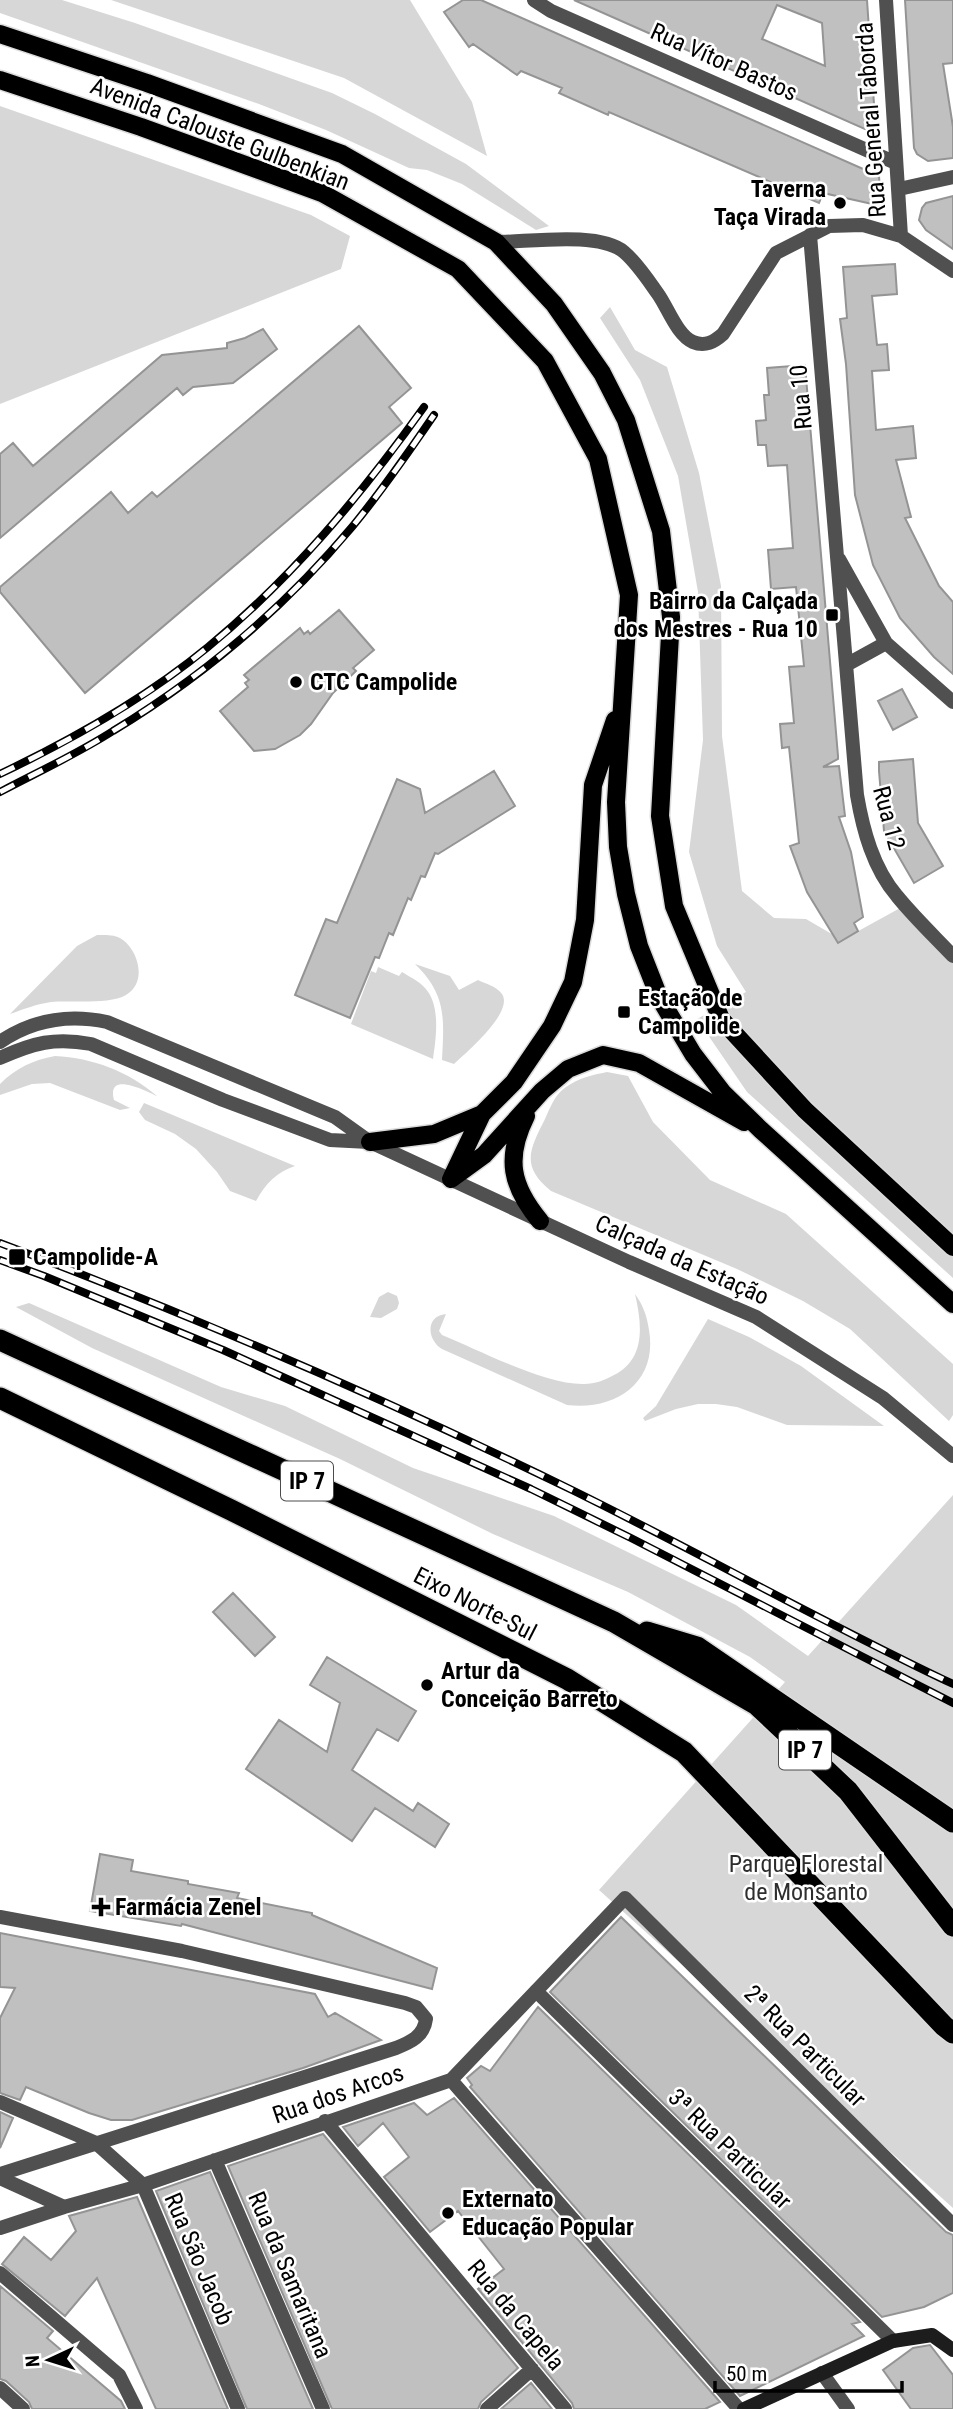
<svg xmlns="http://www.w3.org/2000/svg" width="953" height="2409" font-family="'Roboto Condensed',sans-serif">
	<rect width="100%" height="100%" fill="#fff"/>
	<!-- green -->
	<path fill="#d7d7d7" d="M 0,0 L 62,0 L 135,23 L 332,93 L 375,114 L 466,164 L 549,226 L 536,230 L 462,184 L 427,170 L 409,168 L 326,130 L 259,104 L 0,13 Z
		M 111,0 L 410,0 L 472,102 L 487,156 L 344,78 Z
		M 0,106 L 311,215 L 350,236 L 341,269 L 0,404 Z
		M 610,307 L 635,350 L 667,367 L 699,473 L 721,586 L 722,736 L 742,891 L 774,918 L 806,919 L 842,940 L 902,907 L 953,959 L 953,1278 L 747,1092 L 697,1019 L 746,992 L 717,946 L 689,852 L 703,740 L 698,592 L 678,476 L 640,380 L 600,318 Z
		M 97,935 C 106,935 115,934 123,940 C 139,952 147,983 126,995 C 109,1005 71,1000 51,1002 C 37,1004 24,1009 10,1014 L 77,946 Z
		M 415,964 L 450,976 L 459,990 L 478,980 C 486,984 496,986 502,994 C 514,1012 467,1052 454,1064 L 442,1060 C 444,1019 447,995 415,964 Z
		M 378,967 L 399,976 L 402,972 C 410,977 419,981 425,988 C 441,1005 436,1038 433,1059 L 351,1024 L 371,971 L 376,973 Z
		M 55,1056 C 93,1058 128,1071 157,1096 C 146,1091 106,1070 114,1100 L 130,1108 L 120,1110 L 50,1083 L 32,1084 L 0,1095 L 0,1084 C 16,1068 33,1060 55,1056 Z
		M 607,1072 L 628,1076 L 653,1122 L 710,1180 L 786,1214 L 953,1364 L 953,1415 L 949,1421 L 850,1329 L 803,1301 L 737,1269 L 551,1191 C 520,1166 530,1149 545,1119 C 550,1108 555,1094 566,1087 C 579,1078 592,1075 607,1072 Z
		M 144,1103 L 295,1166 C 277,1172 266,1183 256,1201 L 230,1191 L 217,1172 L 196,1149 L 175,1134 L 145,1120 L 139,1112 Z
		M 388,1292 L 397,1296 L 399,1303 L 397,1309 L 381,1318 L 370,1317 L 379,1297 Z
		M 635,1294 C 643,1305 647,1316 649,1330 C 658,1382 616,1411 567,1405 L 442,1349 C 427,1340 425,1316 446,1314 L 439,1331 L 442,1335 C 479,1350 545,1385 584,1384 C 595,1384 605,1380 614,1375 C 646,1359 642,1324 635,1294 Z
		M 29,1303 L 221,1387 L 285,1406 L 413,1468 L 554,1516 L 736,1605 L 808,1656 L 953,1495 L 953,2208 L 599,1890 L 785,1682 L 750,1657 L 628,1592 L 493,1534 L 340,1459 L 92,1348 L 16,1307 Z
		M 708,1319 L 749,1337 L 801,1366 L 884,1426 L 787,1425 L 737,1407 L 716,1404 L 698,1404 L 676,1409 L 645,1421 L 643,1418 L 656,1406 Z"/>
	<!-- building -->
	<path fill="#c0c0c0" stroke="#949494" stroke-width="2" fill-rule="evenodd" d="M 463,0 L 481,0 L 879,176 L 881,206 L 823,193 L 819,203 L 609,112 L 608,115 L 559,93 L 562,88 L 521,71 L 517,75 L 473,44 L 469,47 L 444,12 Z
		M 574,0 L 867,0 L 876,134 L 644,31 ZM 777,5 L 822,23 L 825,66 L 762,39 Z
		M 905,0 L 953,0 L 953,63 L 943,64 L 953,127 L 953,158 L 928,161 L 917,154 L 914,148 Z
		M 953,196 L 953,249 L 926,230 L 919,220 L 922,208 L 926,203 Z
		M 895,264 L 897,294 L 872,296 L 877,345 L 887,344 L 889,370 L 872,371 L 876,430 L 913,426 L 916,458 L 896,460 L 911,517 L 905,518 L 939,586 L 953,602 L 953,674 L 934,657 L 900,618 L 873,565 L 855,495 L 846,364 L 840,319 L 847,318 L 843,267 Z
		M 359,326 L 411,388 L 389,407 L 402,423 L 85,693 L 0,592 L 0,587 L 111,492 L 128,513 L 152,492 L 157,497 Z
		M 263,329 L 277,349 L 233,383 L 193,387 L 183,395 L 177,388 L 0,538 L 0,454 L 13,443 L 33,466 L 162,355 L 227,348 L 227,343 L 245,338 Z
		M 805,365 L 838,756 L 838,759 L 823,767 L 839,766 L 845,816 L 839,817 L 851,852 L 863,917 L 854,923 L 858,931 L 838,943 L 807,892 L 790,846 L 799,843 L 789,747 L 782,748 L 780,724 L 794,723 L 789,667 L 804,666 L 796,587 L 771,589 L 768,550 L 793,548 L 787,465 L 768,466 L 766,445 L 758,445 L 756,421 L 766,420 L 764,395 L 769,395 L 767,368 Z
		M 339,610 L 374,650 L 353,668 L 356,671 L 333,693 L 311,724 L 300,735 L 275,749 L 254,751 L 220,711 L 248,687 L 245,683 L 249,680 L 244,675 L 300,628 L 304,634 L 308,631 L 310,634 Z
		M 902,689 L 917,717 L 893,730 L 878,701 Z
		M 913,759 L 918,823 L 943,866 L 914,883 L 884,831 L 879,771 L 879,762 Z
		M 494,771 L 515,806 L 438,854 L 435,853 L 425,877 L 421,876 L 411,900 L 408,898 L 393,935 L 389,933 L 379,958 L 375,957 L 350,1018 L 295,995 L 326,919 L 337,923 L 397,779 L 420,789 L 425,813 Z
		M 233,1593 L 275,1637 L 255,1656 L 213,1612 Z
		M 327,1657 L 416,1711 L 398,1741 L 377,1729 L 352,1770 L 413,1811 L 418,1803 L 449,1824 L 435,1847 L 375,1808 L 352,1841 L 246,1769 L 279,1720 L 327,1752 L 340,1703 L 310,1685 Z
		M 100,1854 L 133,1860 L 131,1871 L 188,1881 L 188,1884 L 239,1893 L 237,1898 L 312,1913 L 312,1915 L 437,1968 L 432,1989 L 182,1924 L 181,1926 L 90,1911 Z
		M 621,1917 L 946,2232 L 953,2235 L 953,2293 L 924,2307 L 882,2317 L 550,1992 Z
		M 0,1933 L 315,1994 L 328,2017 L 335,2013 L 381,2040 L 303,2068 L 132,2120 L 111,2120 L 89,2113 L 26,2087 L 20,2100 L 0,2093 L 0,2018 L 15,1988 L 0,1987 Z
		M 538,2007 L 860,2322 L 852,2324 L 864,2336 L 740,2396 L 470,2087 L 472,2085 L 467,2078 L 481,2066 L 490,2071 Z
		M 454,2098 L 720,2402 L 705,2409 L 574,2409 L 572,2403 L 478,2289 L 504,2269 L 458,2211 L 430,2232 L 384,2177 L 409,2157 L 383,2123 L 358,2146 L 343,2127 L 414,2103 L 427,2115 Z
		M 0,2112 L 13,2118 L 0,2148 Z
		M 323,2134 L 518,2368 L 481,2402 L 478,2409 L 332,2409 L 228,2166 Z
		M 210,2172 L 313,2409 L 247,2409 L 156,2191 Z
		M 137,2197 L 228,2409 L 156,2409 L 97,2278 L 65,2316 L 2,2264 L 24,2237 L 51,2260 L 76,2231 L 69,2216 Z
		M 0,2286 L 53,2331 L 47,2338 L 121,2401 L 125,2409 L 32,2409 L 29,2402 L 6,2381 L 0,2379 Z
		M 930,2345 L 953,2375 L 953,2409 L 911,2409 L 883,2370 L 913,2348 Z
		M 531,2383 L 552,2409 L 501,2409 Z"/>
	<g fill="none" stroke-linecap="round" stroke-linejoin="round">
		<!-- primary casing -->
		<g stroke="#dbdbdb" stroke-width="21">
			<path id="primary" d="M 0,34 L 147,83 L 342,154 L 496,242 L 554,304 L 602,373 L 626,420 L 661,531 L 671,617 L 660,816 L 674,906 L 721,1019 L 805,1110 L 953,1247
				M 0,80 L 141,127 L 322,193 L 458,269 L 545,361 L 598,459 L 629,595 L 616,802 L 618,847 L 626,894 L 639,946 L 659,997 L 693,1054 L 723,1093 L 761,1130 L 953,1304
				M 526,1116 C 505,1158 511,1186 540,1221
				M 370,1142 L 434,1134 L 482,1114 L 514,1082 L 552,1026 L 573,982 L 585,920 L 593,785 L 615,720
				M 452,1177 L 482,1114
				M 451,1179 L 484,1155 L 542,1091 L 568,1069 L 603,1055 L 639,1063 L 744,1122"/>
		</g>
		<!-- highway casing -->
		<g stroke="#dbdbdb" stroke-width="24">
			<path id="highway" d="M 0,1340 L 614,1622 L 757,1705 L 848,1791 L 953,1926
				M 0,1398 L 231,1510 L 567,1679 L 684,1752 L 944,2026 L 953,2033
				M 647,1632 L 697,1647 L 953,1822"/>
		</g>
		<!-- street -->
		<path stroke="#505050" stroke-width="14" d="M 534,0 L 551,11 L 896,163
			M 886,0 L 901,236
			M 899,189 L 953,177
			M 810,235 L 857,795 C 863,830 873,868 897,896 C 914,917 934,936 953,956
			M 496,242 C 529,242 599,231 624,252 C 637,263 648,280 658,294 C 668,308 677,335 693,342 C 705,347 714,342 723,334 L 776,253 L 829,226 L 863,225 L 901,236 L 953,271
			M 839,559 L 886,643
			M 846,665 L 886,643 L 953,702
			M 0,1042 C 32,1020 69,1014 107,1022 L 335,1117 L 370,1142 L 629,1262 L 756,1317 L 883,1398 L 953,1456
			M 0,1058 C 33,1043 55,1037 91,1044 L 223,1100 L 330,1140 L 369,1142
			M 0,1917 L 182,1951 L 405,2003 L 416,2007 L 426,2019 C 424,2036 411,2042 396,2048 L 0,2174
			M 536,1991 L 893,2341
			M 451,2080 L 739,2409
			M 0,2102 L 96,2143 L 143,2185 L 238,2409
			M 325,2121 L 565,2409
			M 215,2160 L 323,2409
			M 0,2178 L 64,2207
			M 0,2228 L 64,2207 L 143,2185 L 451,2080 L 625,1898 L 953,2225
			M 0,2273 L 119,2375 L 136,2409
			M 822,2373 L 848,2409
			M 0,2388 L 23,2409
			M 487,2409 L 532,2369"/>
		<!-- secondary -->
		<path stroke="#1d1d1d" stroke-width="14" d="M 744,2409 L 893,2341 L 932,2335 L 953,2350"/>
		<!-- primary -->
		<use href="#primary" stroke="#000" stroke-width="18"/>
		<!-- highway -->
		<use href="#highway" stroke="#000" stroke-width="21"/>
		<!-- rail casing -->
		<g stroke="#000" stroke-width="8">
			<path id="rail" d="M 0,774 C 73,739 145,699 208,647 C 292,578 361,495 424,407
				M 0,792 C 38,772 77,754 113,731 C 202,677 285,607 352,527 C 381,492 408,453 434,415
				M 0,1243 C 194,1316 385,1399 572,1490 C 700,1553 824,1623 953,1684
				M 0,1260 L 44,1276 L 223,1350 L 531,1489 L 631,1538 L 953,1703"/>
		</g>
		<!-- rail -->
		<use href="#rail" stroke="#fff" stroke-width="5" stroke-dasharray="16" stroke-linecap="butt"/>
	</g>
	<!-- markers -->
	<g fill="#000" stroke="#fff" stroke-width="2.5">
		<circle cx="840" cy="203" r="7"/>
		<rect x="825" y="608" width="14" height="14" rx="3.5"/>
		<circle cx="296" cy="682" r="7"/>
		<rect x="617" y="1005" width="14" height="14" rx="3.5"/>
		<rect x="8" y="1248" width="18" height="18" rx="3.5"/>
		<circle cx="427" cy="1685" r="7"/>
		<path d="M97.5 1896.5h7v7h7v7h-7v7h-7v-7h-7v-7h7z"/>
		<circle cx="448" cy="2213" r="7"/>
	</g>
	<g text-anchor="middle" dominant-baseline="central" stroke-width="5" stroke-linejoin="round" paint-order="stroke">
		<!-- shield labels -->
		<g fill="#fff" stroke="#4c4c4c" stroke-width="2">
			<rect x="281" y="1461.5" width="52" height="39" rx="5"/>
			<rect x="779" y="1730.5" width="52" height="39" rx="5"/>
		</g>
		<g font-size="23" font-weight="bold" fill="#000">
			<text x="307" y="1481">IP 7</text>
			<text x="805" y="1750">IP 7</text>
		</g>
		<!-- street labels -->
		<g font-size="24" fill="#000" stroke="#fff">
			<text transform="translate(724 62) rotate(24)">Rua Vítor Bastos</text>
			<text transform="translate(871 120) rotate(-94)">Rua General Taborda</text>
			<text transform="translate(220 134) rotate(21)">Avenida Calouste Gulbenkian</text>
			<text transform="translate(801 397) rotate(-95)">Rua 10</text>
			<text transform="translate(889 818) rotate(75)">Rua 12</text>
			<text transform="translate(682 1260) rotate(24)">Calçada da Estação</text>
			<text transform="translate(475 1604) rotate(27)">Eixo Norte-Sul</text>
			<text transform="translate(805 2046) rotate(45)">2ª Rua Particular</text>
			<text transform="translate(338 2094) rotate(-19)">Rua dos Arcos</text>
			<text transform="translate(730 2149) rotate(44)">3ª Rua Particular</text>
			<text transform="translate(199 2259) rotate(67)">Rua São Jacob</text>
			<text transform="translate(290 2275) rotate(67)">Rua da Samaritana</text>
			<text transform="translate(516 2315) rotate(50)">Rua da Capela</text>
		</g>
		<!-- poi labels -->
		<g font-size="24" font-weight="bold" fill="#000" stroke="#fff" text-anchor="start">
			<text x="826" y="189" text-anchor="end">Taverna<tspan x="826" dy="28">Taça Virada</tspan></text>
			<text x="818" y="601" text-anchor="end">Bairro da Calçada<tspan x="818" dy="28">dos Mestres - Rua 10</tspan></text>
			<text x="310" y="682">CTC Campolide</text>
			<text x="638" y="998">Estação de<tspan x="638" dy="28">Campolide</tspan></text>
			<text x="33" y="1257">Campolide-A</text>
			<text x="441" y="1671">Artur da<tspan x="441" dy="28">Conceição Barreto</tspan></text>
			<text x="115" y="1907">Farmácia Zenel</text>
			<text x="462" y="2199">Externato<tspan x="462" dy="28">Educação Popular</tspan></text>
		</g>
		<!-- park labels -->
		<g font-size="24" fill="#2e2e2e" stroke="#fff">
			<text x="806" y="1864">Parque Florestal<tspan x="806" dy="28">de Monsanto</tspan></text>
		</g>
	</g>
	<!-- north arrow -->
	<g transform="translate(49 2360) rotate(266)" stroke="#ffffff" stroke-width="5" paint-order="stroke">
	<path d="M0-5L12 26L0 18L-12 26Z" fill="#000000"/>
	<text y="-10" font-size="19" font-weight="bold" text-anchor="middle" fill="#000000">N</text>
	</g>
	<!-- scale -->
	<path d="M715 2381v10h187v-10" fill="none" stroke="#000000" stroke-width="3.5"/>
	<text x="726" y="2381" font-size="21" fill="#000000" stroke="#ffffff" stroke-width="5" paint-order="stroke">50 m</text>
</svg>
